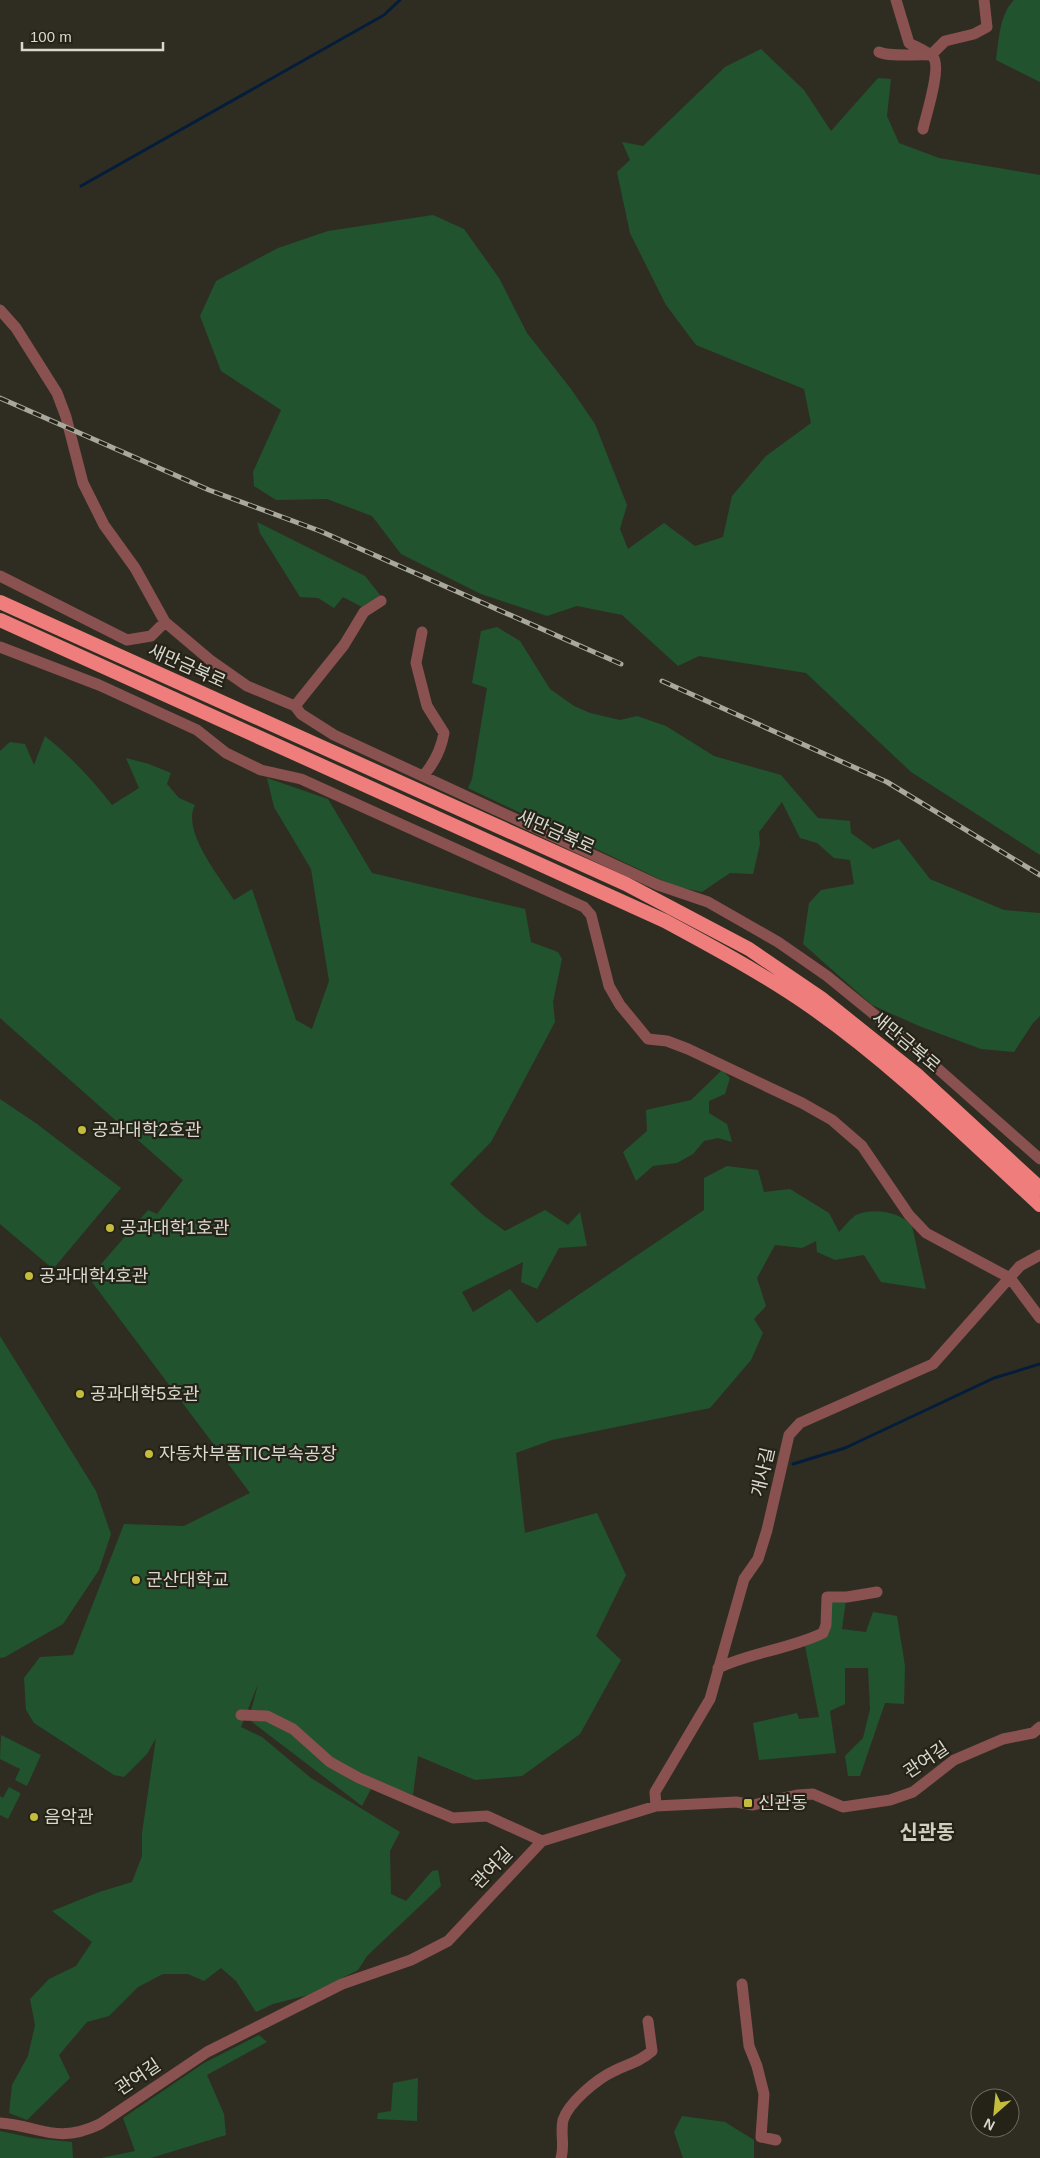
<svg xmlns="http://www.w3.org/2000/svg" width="1040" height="2158" font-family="Helvetica,'Noto Sans KR',sans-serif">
	<rect width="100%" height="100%" fill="#2f2d21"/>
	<!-- green -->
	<path fill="#21532f" d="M 1014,0 L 1040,0 L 1040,82 L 996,60 C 999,41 999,15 1014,0 Z
		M 761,49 L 804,90 L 831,131 L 878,78 L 891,79 L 887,116 L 899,143 L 939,158 L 1040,175 L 1040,855 L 911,772 L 806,673 L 699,656 L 678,666 L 622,615 L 577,606 L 547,616 L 481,594 L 401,554 L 372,516 L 327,499 L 276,500 L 254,486 L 253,472 L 281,410 L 221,371 L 200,316 L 216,281 L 278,248 L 328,231 L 433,215 L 464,229 L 499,278 L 527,333 L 571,389 L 595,424 L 627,505 L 620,529 L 628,549 L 664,523 L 695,546 L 723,537 L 732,496 L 766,456 L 811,423 L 804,389 L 696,345 L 666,305 L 630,233 L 617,172 L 630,160 L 622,142 L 643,146 L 725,67 Z
		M 257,522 L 365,576 L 380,595 L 362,607 L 343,597 L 334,608 L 318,598 L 300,597 L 260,533 Z
		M 497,627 L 520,641 L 550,689 L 574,706 L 590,713 L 620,720 L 637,716 L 666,726 L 714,756 L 781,775 L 818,818 L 850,821 L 851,833 L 873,849 L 899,839 L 930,879 L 1004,910 L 1040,913 L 1040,1016 L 1033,1023 L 1014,1052 L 981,1049 L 919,1026 L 872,1005 L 803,944 L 809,903 L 821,890 L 854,884 L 850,860 L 834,858 L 817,843 L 800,838 L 782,802 L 759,832 L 760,844 L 753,874 L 730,873 L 702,892 L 674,886 L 468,788 L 472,779 L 487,688 L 472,683 L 481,631 Z
		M 45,736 C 70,756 92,779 112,805 L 139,788 L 126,758 L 149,764 L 171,773 L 167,784 L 179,798 L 195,805 C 181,831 220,877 234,900 L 252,889 L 296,1020 L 312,1029 L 329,981 L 311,869 L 274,807 L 267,778 L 328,799 L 372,873 L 525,909 L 531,942 L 558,952 L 562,959 L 553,1002 L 555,1022 L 491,1142 L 450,1184 L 483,1215 L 505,1231 L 545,1210 L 568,1225 L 580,1212 L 587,1246 L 559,1248 L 537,1289 L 521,1282 L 523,1262 L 462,1292 L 473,1312 L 510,1289 L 537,1323 L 704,1210 L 704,1178 L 727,1166 L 758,1170 L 764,1192 L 790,1189 L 829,1213 L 839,1232 C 844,1227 850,1219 856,1215 C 872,1207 902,1212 912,1226 L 926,1289 L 881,1282 L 864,1255 L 835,1260 L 817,1252 L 816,1241 L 802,1248 L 775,1245 L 757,1278 L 766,1306 L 754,1319 L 763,1333 L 751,1360 L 710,1408 L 552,1440 L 516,1453 L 525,1533 L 597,1513 L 626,1575 L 596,1636 L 621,1660 L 580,1734 L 522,1776 L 475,1780 L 418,1756 L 413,1795 L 358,1774 L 326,1755 L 299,1729 L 251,1711 L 258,1684 L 241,1727 L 262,1737 L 311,1778 L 400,1832 L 390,1851 L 391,1894 L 406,1901 L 432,1871 L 438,1870 L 441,1886 L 367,1956 L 358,1970 L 308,1995 L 273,2004 L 256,2012 L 236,1981 L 221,1968 L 204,1981 L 188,1974 L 163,1974 L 138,1987 L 109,2016 L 87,2022 L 59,2055 L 70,2078 L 27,2120 L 9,2113 L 12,2085 L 28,2056 L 35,2025 L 30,1999 L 49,1979 L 76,1966 L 92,1942 L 52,1911 L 99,1892 L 132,1882 L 142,1856 L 142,1833 L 156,1738 L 147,1754 L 124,1777 L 114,1775 L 34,1723 L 26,1710 L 24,1678 L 40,1657 L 73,1655 L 124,1524 L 184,1526 L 250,1493 L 89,1278 L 148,1210 L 157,1214 L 183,1180 L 0,1018 L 0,751 L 10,742 L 25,744 L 34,765 Z
		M 722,1070 L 730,1078 L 725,1094 L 709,1101 L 709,1113 L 727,1124 L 732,1142 L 718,1138 L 704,1141 L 693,1154 L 677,1163 L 653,1166 L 636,1181 L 623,1152 L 647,1131 L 646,1110 L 691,1100 Z
		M 0,1099 L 37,1124 L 121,1188 L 53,1269 L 0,1224 Z
		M 0,1336 L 96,1491 L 111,1534 L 99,1570 L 63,1624 L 5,1657 L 0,1658 Z
		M 846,1600 L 842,1629 L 866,1632 L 873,1612 L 897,1616 L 905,1666 L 904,1704 L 885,1703 L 860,1776 L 848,1776 L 845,1756 L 863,1738 L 870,1709 L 868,1668 L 845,1668 L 845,1704 L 830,1711 L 836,1753 L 759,1760 L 753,1723 L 797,1713 L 799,1719 L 819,1717 L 805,1646 L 829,1634 L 830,1601 Z
		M 248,1719 L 269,1721 L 290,1732 L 372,1787 L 362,1806 Z
		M 1,1735 L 41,1755 L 27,1786 L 15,1780 L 20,1769 L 0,1759 Z
		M 9,1787 L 20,1793 L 20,1795 L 8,1819 L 0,1815 L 0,1796 L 3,1798 Z
		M 259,2035 L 267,2042 L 207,2075 L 224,2114 L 226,2135 L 151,2158 L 101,2158 L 135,2151 L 123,2118 L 204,2063 Z
		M 418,2078 L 417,2121 L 377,2119 L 378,2113 L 391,2111 L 393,2083 Z
		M 682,2116 L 725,2122 L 754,2140 L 754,2158 L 683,2158 L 674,2132 Z
		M 0,2131 L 33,2138 L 72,2142 L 73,2158 L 0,2158 Z"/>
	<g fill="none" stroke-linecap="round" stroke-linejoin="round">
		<!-- stream -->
		<path stroke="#041d3b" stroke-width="3" d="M 81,186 L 384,15 L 400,0
			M 793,1464 L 845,1448 L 994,1378 L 1040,1364"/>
		<!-- minor -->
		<path stroke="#895150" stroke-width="11" d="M 896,0 L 909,43 C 916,47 927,51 933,57 C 942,67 926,115 923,129
			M 879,52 C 889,57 917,54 931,55 L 945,41 L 974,34 L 987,27 L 984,0
			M 0,310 L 16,328 L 57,393 L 66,417 L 83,483 L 104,525 L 135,568 L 165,622 L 210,660 L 247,686 L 295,706 L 301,714 L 334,735 L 658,885 L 708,902 L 778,942 L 827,976 L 902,1037 L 1040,1159
			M 0,576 L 127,640 L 151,636 L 165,622
			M 422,632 L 416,663 L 427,706 L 444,733 C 441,750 435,762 424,775
			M 0,647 L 99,685 L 197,730 L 226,753 L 261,770 L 301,779 L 584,907 L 591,915 L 609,986 L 620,1005 L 648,1039 L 667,1041 L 688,1049 L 802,1103 L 832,1120 L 862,1146 L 909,1215 L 926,1233 L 1010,1278 L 1040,1318
			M 295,706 L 344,645 L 364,612 L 381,601
			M 718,1668 C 752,1652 790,1649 823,1633 L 826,1625 L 827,1597 L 847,1597 L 877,1592
			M 241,1715 L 267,1716 L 293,1729 L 330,1762 L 359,1778 L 417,1803 L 453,1818 L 487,1816 L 542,1841
			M 656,1806 L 655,1792 L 710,1699 L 744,1579 L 758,1559 L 767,1530 L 789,1435 L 800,1423 L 933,1364 L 1020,1266 L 1040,1255
			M 742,1984 L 749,2046 L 757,2066 L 764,2094 L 761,2137 L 776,2140
			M 0,2123 C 41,2126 56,2145 100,2124 L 207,2052 L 342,1984 L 411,1960 L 448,1941 L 542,1841 L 656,1806 L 736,1802 L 753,1805 L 797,1795 L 813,1794 L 843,1807 L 890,1800 L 913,1792 L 954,1760 L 1003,1739 L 1033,1733 L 1040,1727
			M 561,2158 C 565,2145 560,2133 563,2120 C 569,2102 597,2079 614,2071 C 630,2063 638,2063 652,2051 L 648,2021"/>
		<!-- trunk -->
		<path stroke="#ee7d7c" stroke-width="14" d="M 0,602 L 626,884 L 749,949 L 821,998 L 916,1074 L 1040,1188
			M 0,620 L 665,921 C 715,948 765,975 811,1007 C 894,1065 966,1137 1040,1205"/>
		<!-- rail casing -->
		<g stroke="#a9a89f" stroke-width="5">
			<path id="rail" d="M 0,398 L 209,490 L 320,531 L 621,664
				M 662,681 L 887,782 L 1040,875"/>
		</g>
		<!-- rail -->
		<use href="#rail" stroke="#252317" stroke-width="3" stroke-dasharray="9" stroke-linecap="butt"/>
	</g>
	<!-- markers -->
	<g fill="#c4bc3d" stroke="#252317" stroke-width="2">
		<circle cx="82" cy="1130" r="5"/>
		<circle cx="110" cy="1228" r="5"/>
		<circle cx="29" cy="1276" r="5"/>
		<circle cx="80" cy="1394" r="5"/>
		<circle cx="149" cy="1454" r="5"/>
		<circle cx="136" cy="1580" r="5"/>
		<rect x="743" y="1798" width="10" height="10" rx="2.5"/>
		<circle cx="34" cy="1817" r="5"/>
	</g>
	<g text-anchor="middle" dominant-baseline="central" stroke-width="4.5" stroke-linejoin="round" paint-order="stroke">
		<!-- street labels -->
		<g font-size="18" fill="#d9d8d0" stroke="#252317">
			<text transform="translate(187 666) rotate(24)">새만금북로</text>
			<text transform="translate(556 832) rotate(24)">새만금북로</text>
			<text transform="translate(906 1042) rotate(40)">새만금북로</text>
			<text transform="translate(763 1472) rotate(-77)">개사길</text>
			<text transform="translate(926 1760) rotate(-34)">관여길</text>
			<text transform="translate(492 1868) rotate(-46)">관여길</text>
			<text transform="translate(138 2077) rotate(-34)">관여길</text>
		</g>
		<!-- poi labels -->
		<g font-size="18" fill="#d9d8d0" stroke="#252317" text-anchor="start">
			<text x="92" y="1130">공과대학2호관</text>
			<text x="120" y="1228">공과대학1호관</text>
			<text x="39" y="1276">공과대학4호관</text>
			<text x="90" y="1394">공과대학5호관</text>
			<text x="159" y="1454">자동차부품TIC부속공장</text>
			<text x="146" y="1580">군산대학교</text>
			<text x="758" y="1803">신관동</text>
			<text x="44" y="1817">음악관</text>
		</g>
		<!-- quarter labels -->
		<g font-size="20" font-weight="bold" fill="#d0cebf" stroke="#252317">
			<text x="927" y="1832">신관동</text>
		</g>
	</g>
	<!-- north arrow -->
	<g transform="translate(995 2113) rotate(207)"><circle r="24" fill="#252317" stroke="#6d6b61"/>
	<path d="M0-4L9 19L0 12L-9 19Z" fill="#c4bc3d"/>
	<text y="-8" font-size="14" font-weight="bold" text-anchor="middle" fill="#d9d8d0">N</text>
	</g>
	<!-- scale -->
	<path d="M22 42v8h141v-8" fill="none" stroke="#d9d8d0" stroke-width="2.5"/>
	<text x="30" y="42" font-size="15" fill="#d9d8d0" stroke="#252317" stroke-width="4" paint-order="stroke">100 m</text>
</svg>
